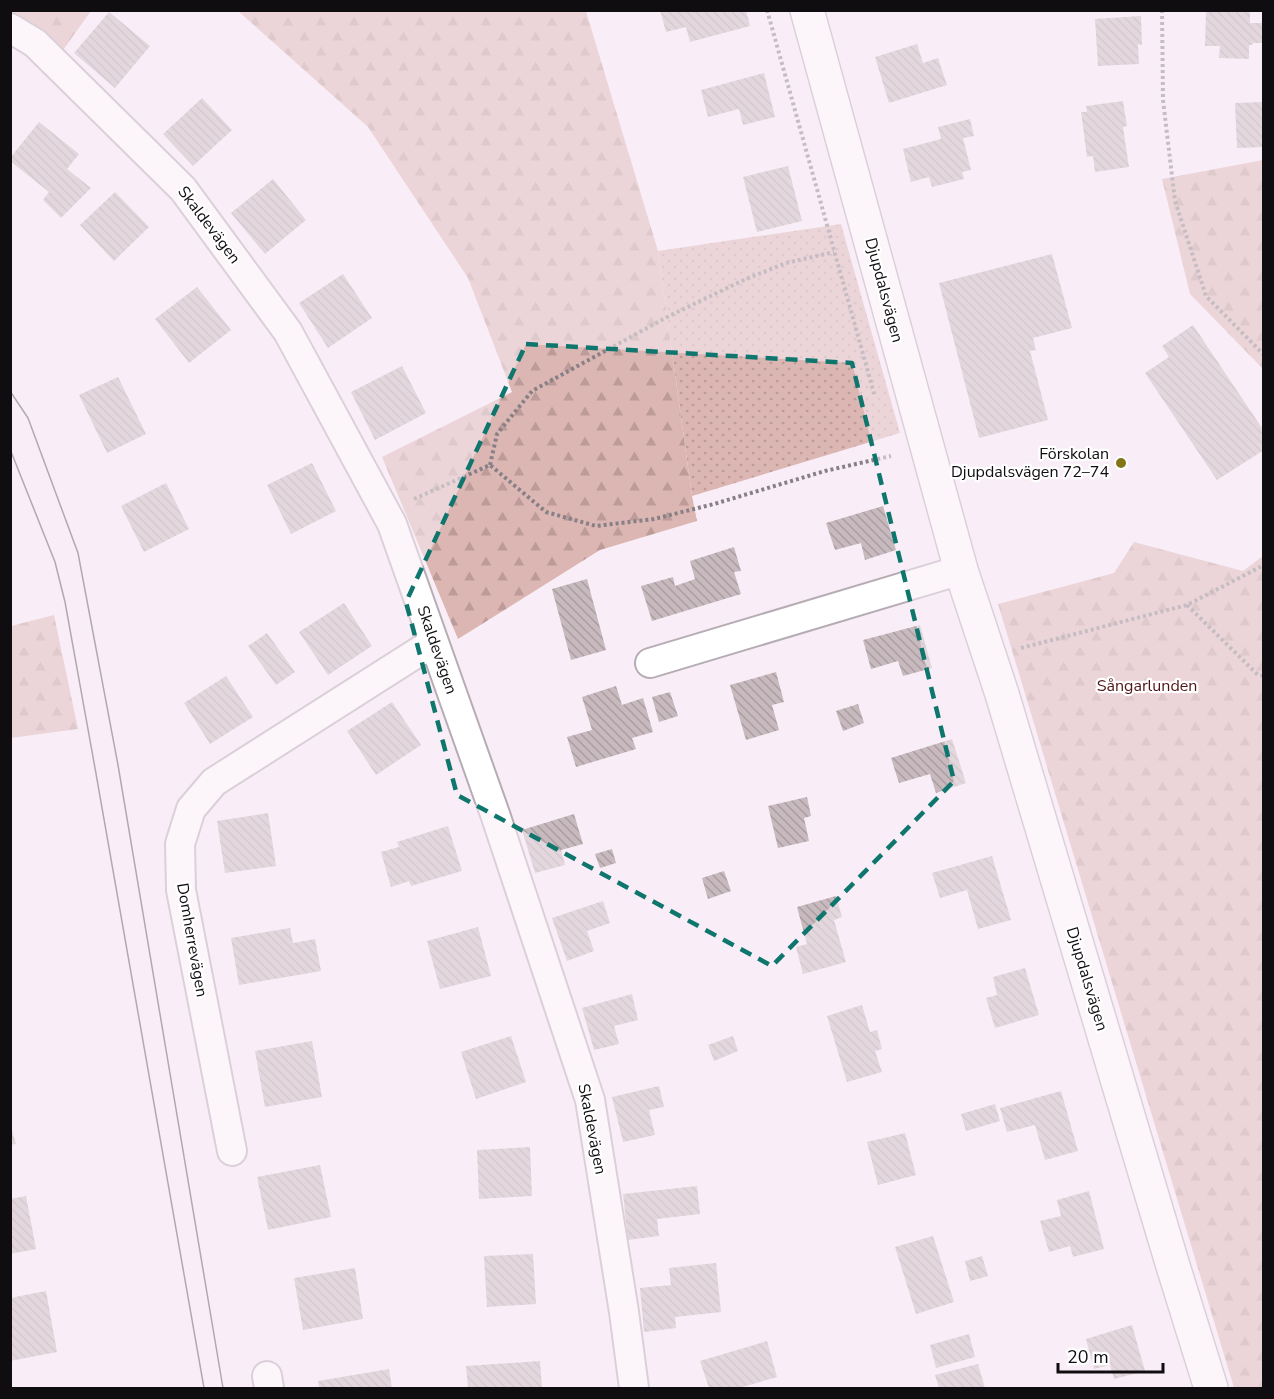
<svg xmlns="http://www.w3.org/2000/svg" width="1274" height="1399" font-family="'Nunito Sans',sans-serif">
	<defs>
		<pattern id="grass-dots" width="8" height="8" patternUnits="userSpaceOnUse" patternTransform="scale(1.5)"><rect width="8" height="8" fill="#dcb6b3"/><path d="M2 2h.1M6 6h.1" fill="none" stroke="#bc9b99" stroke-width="1.8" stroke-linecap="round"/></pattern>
		<pattern id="forest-firs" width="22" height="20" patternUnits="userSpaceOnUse" patternTransform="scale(1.5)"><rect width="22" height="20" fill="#dcb6b3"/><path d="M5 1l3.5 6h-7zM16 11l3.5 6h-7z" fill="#bc9b99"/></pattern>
		<pattern id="building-back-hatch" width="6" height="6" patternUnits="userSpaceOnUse" patternTransform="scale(1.5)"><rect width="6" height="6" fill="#c7b9bd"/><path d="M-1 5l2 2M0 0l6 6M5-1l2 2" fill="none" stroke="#aa9ea1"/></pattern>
	</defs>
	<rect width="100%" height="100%" fill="#f9eef7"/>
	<!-- grass -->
	<path fill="url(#grass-dots)" d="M 841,224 L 900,433 L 692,496 L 658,251 Z"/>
	<!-- forest -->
	<path fill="url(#forest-firs)" d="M 10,11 L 91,11 L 61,53 L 11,12 Z
		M 238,11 L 586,11 L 658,251 L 692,496 L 697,521 L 600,550 L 458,639 L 382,457 L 512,392 L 468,278 L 368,127 Z
		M 1263,160 L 1264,160 L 1263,369 L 1190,294 L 1162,179 Z
		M 1134,542 L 1243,571 L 1263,556 L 1263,1388 L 1234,1388 L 998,604 L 1114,573 Z
		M 54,615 L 78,729 L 11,738 L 11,626 Z"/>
	<!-- building -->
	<path fill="url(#building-back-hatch)" d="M 660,10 L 746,10 L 750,26 L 690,42 L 686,27 L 666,32 Z
		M 1206,11 L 1250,12 L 1250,23 L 1264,23 L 1264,43 L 1253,43 L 1252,45 L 1249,45 L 1249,59 L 1219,58 L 1220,46 L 1205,46 Z
		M 109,12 L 150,46 L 115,88 L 74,53 Z
		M 1141,16 L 1142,45 L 1138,44 L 1139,64 L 1098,66 L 1095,19 Z
		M 917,44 L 923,63 L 938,58 L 947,85 L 889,103 L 875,57 Z
		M 764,73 L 775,117 L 743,125 L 739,109 L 708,117 L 701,90 Z
		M 202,98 L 232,130 L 193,166 L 163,134 Z
		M 1123,101 L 1127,126 L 1123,127 L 1129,167 L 1095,172 L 1093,156 L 1087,157 L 1081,112 L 1087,112 L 1086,106 Z
		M 1264,102 L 1264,147 L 1237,148 L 1235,103 Z
		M 970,119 L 974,136 L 963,138 L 971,170 L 962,172 L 964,179 L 932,187 L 929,177 L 911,182 L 903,149 L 941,139 L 938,127 Z
		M 39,122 L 79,154 L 67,169 L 91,188 L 61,218 L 43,200 L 49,192 L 10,161 L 10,158 Z
		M 788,166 L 802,221 L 757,232 L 743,177 Z
		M 273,179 L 306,220 L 265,254 L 231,213 Z
		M 115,192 L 149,227 L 114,261 L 80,225 Z
		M 1052,254 L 1072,328 L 1033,338 L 1036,350 L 1030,351 L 1048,420 L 979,438 L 939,283 Z
		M 343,274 L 372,318 L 328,348 L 299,303 Z
		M 197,287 L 231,330 L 189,363 L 155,319 Z
		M 1193,325 L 1264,431 L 1264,450 L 1217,480 L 1145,373 L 1169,357 L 1162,346 Z
		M 402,366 L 426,413 L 375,440 L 351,392 Z
		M 118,377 L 146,434 L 107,453 L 79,395 Z
		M 312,463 L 336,511 L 291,534 L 267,485 Z
		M 166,483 L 189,529 L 144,552 L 121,506 Z
		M 883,506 L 896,550 L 865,560 L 861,543 L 835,550 L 826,523 Z
		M 734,547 L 741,571 L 734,572 L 741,594 L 652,621 L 641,586 L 673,577 L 675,586 L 695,579 L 690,561 Z
		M 587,579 L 606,650 L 571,660 L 552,589 Z
		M 344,603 L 372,646 L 328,675 L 299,632 Z
		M 920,625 L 932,668 L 903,676 L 898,661 L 871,669 L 863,640 Z
		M 267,633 L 295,672 L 276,685 L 248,646 Z
		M 776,672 L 784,702 L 772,705 L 779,730 L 746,740 L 730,685 Z
		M 226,676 L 253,717 L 210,744 L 184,703 Z
		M 616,686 L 622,705 L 643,698 L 653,732 L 632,738 L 636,749 L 576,767 L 567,737 L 592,730 L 582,697 Z
		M 670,692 L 678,716 L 659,722 L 652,697 Z
		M 392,702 L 421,745 L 376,775 L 347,731 Z
		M 858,704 L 864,723 L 843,731 L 836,711 Z
		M 952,739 L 966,783 L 936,793 L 930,774 L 899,783 L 891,758 Z
		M 807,797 L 811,816 L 804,818 L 809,841 L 778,848 L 768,806 Z
		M 268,813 L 276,866 L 225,873 L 217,821 Z
		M 574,814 L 583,844 L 561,850 L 565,865 L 535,873 L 522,830 Z
		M 448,826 L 462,871 L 411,886 L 409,881 L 391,887 L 381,852 L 399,847 L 397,842 Z
		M 612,849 L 616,863 L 600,868 L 595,854 Z
		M 992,856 L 1011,920 L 978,929 L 967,890 L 940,898 L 932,873 Z
		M 724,871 L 731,891 L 708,899 L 702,878 Z
		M 836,896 L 842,917 L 834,920 L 846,962 L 803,974 L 796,947 L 807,944 L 797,907 Z
		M 603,901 L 610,923 L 587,931 L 594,951 L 567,961 L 552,918 Z
		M 478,927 L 491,976 L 440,989 L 427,941 Z
		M 290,928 L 293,943 L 315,939 L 321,971 L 239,985 L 231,938 Z
		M 1025,968 L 1039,1015 L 995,1028 L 986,998 L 997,995 L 993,977 Z
		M 632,994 L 638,1020 L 614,1026 L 619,1044 L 594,1050 L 582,1008 Z
		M 862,1005 L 870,1032 L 877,1030 L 882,1049 L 875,1051 L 882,1072 L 847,1082 L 827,1016 Z
		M 511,1036 L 526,1082 L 476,1099 L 461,1052 Z
		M 733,1036 L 738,1051 L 714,1061 L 708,1045 Z
		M 312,1041 L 322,1097 L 265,1107 L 255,1051 Z
		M 659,1086 L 664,1107 L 649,1110 L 655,1135 L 623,1142 L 612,1097 Z
		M 1061,1091 L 1078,1151 L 1045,1160 L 1035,1125 L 1007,1132 L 1000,1108 Z
		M 995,1104 L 1000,1121 L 966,1131 L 961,1114 Z
		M 10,1124 L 16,1144 L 10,1145 Z
		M 905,1133 L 916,1175 L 878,1185 L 867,1142 Z
		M 530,1147 L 532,1196 L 479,1199 L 477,1150 Z
		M 320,1165 L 331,1217 L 268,1230 L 257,1177 Z
		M 697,1186 L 700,1214 L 657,1219 L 659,1236 L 628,1240 L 623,1194 Z
		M 1089,1191 L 1104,1249 L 1073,1257 L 1070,1246 L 1049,1252 L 1040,1221 L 1061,1216 L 1057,1200 Z
		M 26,1196 L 36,1249 L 10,1254 L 10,1199 Z
		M 933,1236 L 954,1302 L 916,1314 L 895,1247 Z
		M 533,1254 L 536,1304 L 487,1307 L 484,1256 Z
		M 982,1256 L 988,1276 L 970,1281 L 965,1261 Z
		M 716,1263 L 721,1312 L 675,1317 L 676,1328 L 644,1332 L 640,1288 L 671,1285 L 669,1268 Z
		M 355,1268 L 363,1319 L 303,1330 L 294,1278 Z
		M 46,1291 L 57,1352 L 10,1361 L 10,1298 Z
		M 1132,1325 L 1145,1371 L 1114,1379 L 1110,1365 L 1094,1369 L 1086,1339 Z
		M 969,1334 L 975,1357 L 936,1368 L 930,1345 Z
		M 767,1341 L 777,1377 L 739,1388 L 709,1388 L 700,1361 Z
		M 540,1361 L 542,1388 L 468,1388 L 466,1366 Z
		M 978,1364 L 985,1388 L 939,1388 L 935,1375 Z
		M 389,1369 L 392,1388 L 319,1388 L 318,1381 Z"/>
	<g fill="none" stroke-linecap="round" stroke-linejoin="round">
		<!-- minor casing -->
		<g stroke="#b6acb4" stroke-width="32">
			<path id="minor" d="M 10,28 L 35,43 L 183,189 L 288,332 L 392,524 L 496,817 L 590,1100 L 624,1312 L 634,1388
				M 650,663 L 961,570
				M 232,1151 L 181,890 L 180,844 L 191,809 L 214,782 L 434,642
				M 267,1376 L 269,1388"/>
		</g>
		<!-- tertiary casing -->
		<g stroke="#b6acb4" stroke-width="36">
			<path id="tertiary" d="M 807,10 L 961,570 L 1002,694 L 1173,1266 L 1211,1388"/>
		</g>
		<!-- path -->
		<path stroke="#878086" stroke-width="4" stroke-dasharray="3 3" stroke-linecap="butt" d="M 767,10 L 875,397
			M 1162,10 L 1163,100 L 1175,201 L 1206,296 L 1264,355
			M 490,465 L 497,434 L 532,391 L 669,316 L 746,279 L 786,263 L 834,252
			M 414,499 L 490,465 L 546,512 L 596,526 L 654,519 L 714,504 L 825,471 L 891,456
			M 1187,605 L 1258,675 L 1264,676
			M 1021,648 L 1187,605 L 1264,565"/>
		<!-- minor -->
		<use href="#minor" stroke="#fff" stroke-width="28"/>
		<!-- tertiary -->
		<use href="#tertiary" stroke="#fff" stroke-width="33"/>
		<!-- tram -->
		<path stroke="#5a5459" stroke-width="1.5" d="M 10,391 L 28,418 L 78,553 L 118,765 L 223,1388
			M 10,449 L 55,562 L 65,602 L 95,768 L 204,1388"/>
	</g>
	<!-- marked area -->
	<path d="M0 0H1274V1399H0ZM 526,344 L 852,363 L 954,781 L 772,966 L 457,795 L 406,602 Z" fill="#f9eef7" fill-opacity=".55" fill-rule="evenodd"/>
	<path fill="none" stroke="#0f766e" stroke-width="4.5" stroke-dasharray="12 8" stroke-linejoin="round" d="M 526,344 L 852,363 L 954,781 L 772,966 L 457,795 L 406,602 Z"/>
	<!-- markers -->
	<circle fill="#817518" stroke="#fff" stroke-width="2" cx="1121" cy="463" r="6"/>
	<g text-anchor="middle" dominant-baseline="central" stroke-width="4.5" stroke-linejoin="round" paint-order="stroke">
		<!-- street labels -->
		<g font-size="16" fill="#100d10" stroke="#fff">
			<text transform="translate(209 225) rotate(53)">Skaldevägen</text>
			<text transform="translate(884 290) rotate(75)">Djupdalsvägen</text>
			<text transform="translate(437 650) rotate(71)">Skaldevägen</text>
			<text transform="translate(192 940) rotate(80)">Domherrevägen</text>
			<text transform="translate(1087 979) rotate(73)">Djupdalsvägen</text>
			<text transform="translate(592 1129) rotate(79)">Skaldevägen</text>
		</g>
		<!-- poi labels -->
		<g font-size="16" fill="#100d10" stroke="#fff" text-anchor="end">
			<text x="1109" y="454">Förskolan<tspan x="1109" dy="18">Djupdalsvägen 72–74</tspan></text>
		</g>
		<!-- park labels -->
		<g font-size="16" fill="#4f1416" stroke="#fff">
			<text x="1147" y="686">Sångarlunden</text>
		</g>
	</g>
	<!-- border -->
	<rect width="1274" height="1399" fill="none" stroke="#100d10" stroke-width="24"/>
	<!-- scale -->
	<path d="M1058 1363v9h105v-9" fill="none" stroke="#100d10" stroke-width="3"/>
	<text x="1067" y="1363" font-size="18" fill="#100d10" stroke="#ffffff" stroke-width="4.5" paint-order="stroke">20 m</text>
</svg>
